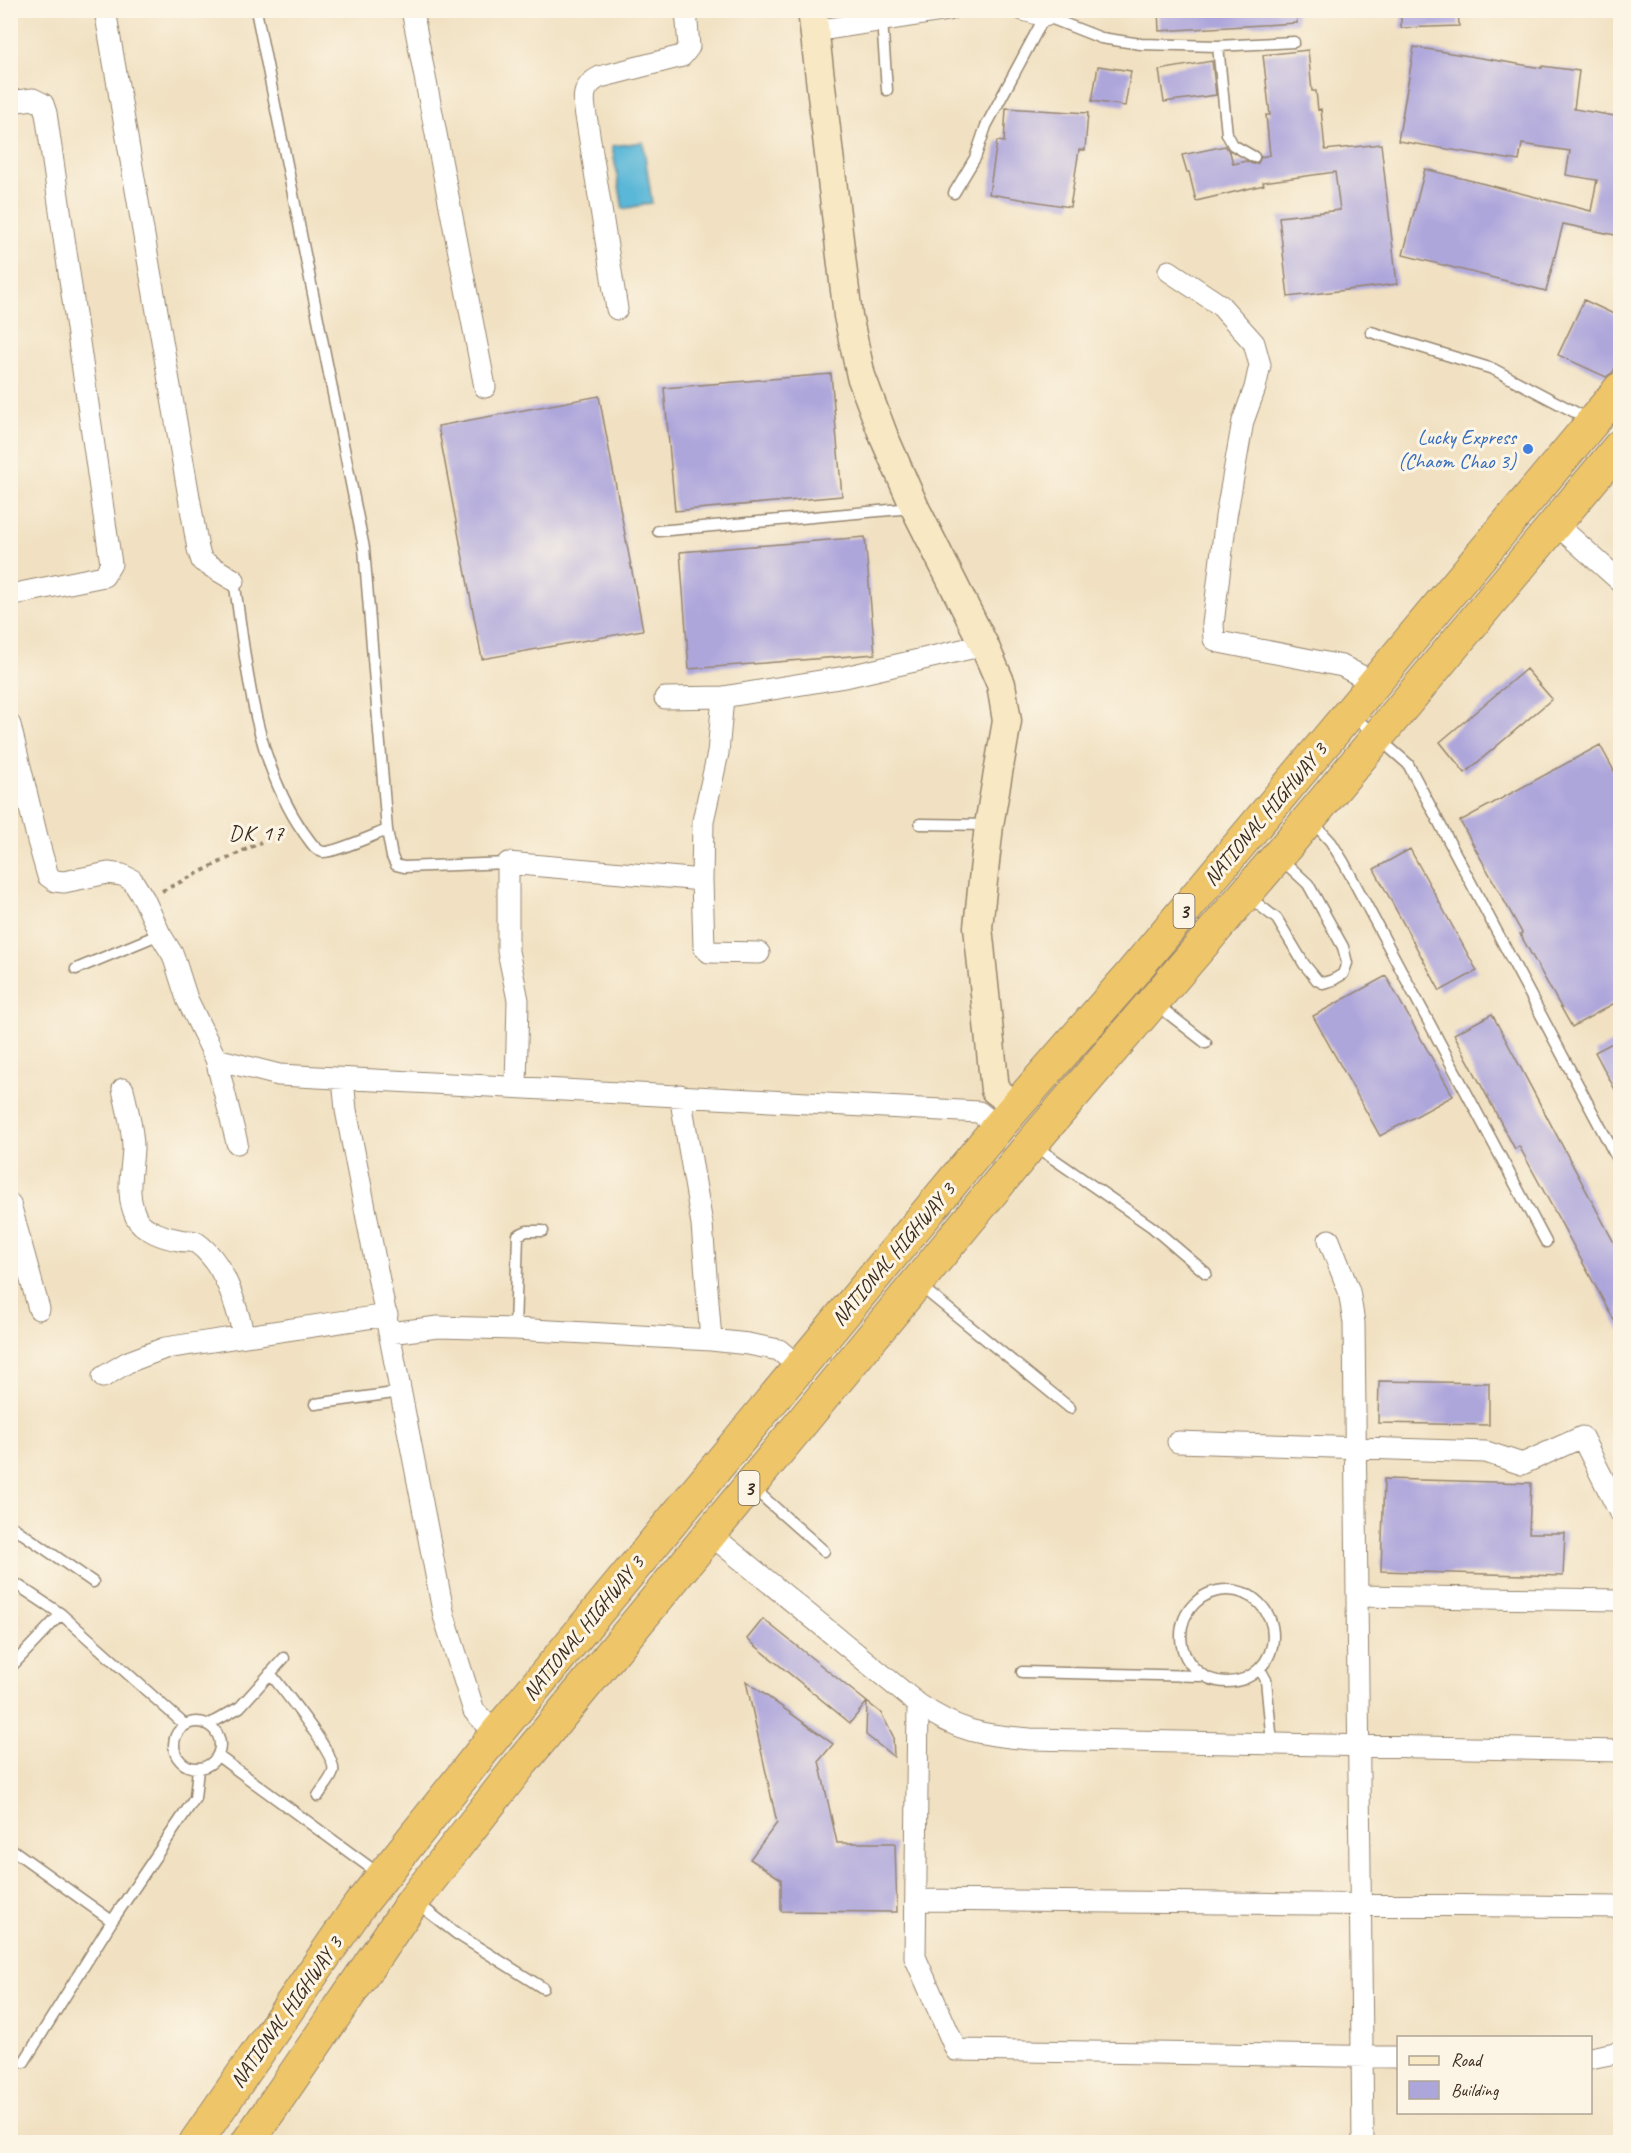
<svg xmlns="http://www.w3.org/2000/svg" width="1631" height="2153" font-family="Caveat,sans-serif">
	<rect width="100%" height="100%" fill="#fcf5e5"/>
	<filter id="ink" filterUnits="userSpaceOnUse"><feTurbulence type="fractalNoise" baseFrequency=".0167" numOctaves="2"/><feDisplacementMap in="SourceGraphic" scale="12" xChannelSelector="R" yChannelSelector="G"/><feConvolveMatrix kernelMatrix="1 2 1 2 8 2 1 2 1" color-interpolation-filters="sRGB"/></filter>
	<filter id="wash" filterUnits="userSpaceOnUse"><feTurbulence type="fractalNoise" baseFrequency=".008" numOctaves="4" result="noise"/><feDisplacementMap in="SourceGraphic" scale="24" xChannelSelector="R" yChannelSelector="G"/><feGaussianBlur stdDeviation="1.35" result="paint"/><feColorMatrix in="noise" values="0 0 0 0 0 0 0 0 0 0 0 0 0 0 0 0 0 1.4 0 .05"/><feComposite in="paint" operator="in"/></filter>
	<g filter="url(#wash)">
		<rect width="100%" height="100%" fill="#f1e1c2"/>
		<!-- water -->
		<path fill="#5ab7d8" stroke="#4a707b" stroke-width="1.5" d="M 643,142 L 652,203 L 623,209 L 612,146 Z"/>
		<g id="blocks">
			<!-- building -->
			<path fill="#ada6db" d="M 1158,10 L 1296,10 L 1297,23 L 1159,31 Z
				M 1401,10 L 1458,10 L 1459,26 L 1401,28 Z
				M 1414,47 L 1542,68 L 1542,66 L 1579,71 L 1574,109 L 1620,117 L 1620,236 L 1563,224 L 1546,291 L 1403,255 L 1425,169 L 1591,211 L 1597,180 L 1566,175 L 1570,151 L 1522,144 L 1519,161 L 1398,141 Z
				M 1308,50 L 1312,91 L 1316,91 L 1318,110 L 1321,109 L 1325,150 L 1381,144 L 1397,284 L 1288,297 L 1279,217 L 1340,210 L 1335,172 L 1263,182 L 1264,185 L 1196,201 L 1189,172 L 1187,172 L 1182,155 L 1225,146 L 1230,152 L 1233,164 L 1246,161 L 1253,164 L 1258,163 L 1261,157 L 1270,155 L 1266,115 L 1270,115 L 1263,55 Z
				M 1212,61 L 1216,95 L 1164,102 L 1159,70 Z
				M 1098,66 L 1131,71 L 1125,106 L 1092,101 Z
				M 1006,108 L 1088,113 L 1085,150 L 1079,150 L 1070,207 L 989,194 L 997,141 L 1004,142 Z
				M 1584,300 L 1620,317 L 1620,357 L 1613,372 L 1606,377 L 1558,355 Z
				M 831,374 L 842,496 L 675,511 L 664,388 Z
				M 599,396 L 643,630 L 482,659 L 438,426 Z
				M 865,537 L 875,654 L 689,669 L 680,552 Z
				M 1526,669 L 1552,699 L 1465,773 L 1440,742 Z
				M 1600,745 L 1620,782 L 1620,1000 L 1572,1027 L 1520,934 L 1522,933 L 1460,821 Z
				M 1410,849 L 1477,971 L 1440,991 L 1374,869 Z
				M 1386,976 L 1453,1096 L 1380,1136 L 1313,1016 Z
				M 1492,1014 L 1620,1254 L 1620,1331 L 1519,1146 L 1515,1149 L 1454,1034 Z
				M 1620,1039 L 1620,1099 L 1595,1052 Z
				M 1379,1381 L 1489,1383 L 1489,1425 L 1378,1423 Z
				M 1384,1479 L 1531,1483 L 1529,1533 L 1565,1533 L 1563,1576 L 1381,1571 Z
				M 763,1619 L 867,1702 L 850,1723 L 747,1639 Z
				M 746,1681 L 833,1744 L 819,1761 L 837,1843 L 895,1843 L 897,1912 L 781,1911 L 781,1879 L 750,1859 L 777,1823 Z
				M 867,1702 L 881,1713 L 893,1736 L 894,1757 L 866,1735 Z"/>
		</g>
	</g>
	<g filter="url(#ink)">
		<use href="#blocks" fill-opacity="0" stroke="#968670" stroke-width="1.5"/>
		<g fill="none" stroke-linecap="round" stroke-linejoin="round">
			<!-- lane casing -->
			<g stroke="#968670" stroke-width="13">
				<path id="lane" d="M 256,10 L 364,548 L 387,830 L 392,857 L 396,865 L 404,867 L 508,863
					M 882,20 L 887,90
					M 1218,46 L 1227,134 L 1233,145 L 1254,157
					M 954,193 L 975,158 L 986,126 L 1045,16 L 1101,38 L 1141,44 L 1218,46 L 1294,42
					M 1371,332 L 1493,369 L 1590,420
					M 658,531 L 912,508
					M 234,580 C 247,665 253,760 304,833 C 309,839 314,850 323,852 C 334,853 374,835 387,830
					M 1352,715 L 1408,764 L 1620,1164
					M 1312,821 L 1331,842 L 1344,863 L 1546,1242
					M 920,824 L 989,825
					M 1249,897 L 1277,919 L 1304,964 L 1317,980 L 1323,983 L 1333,980 L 1343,974 L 1347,963 L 1343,947 L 1308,884 L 1281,859
					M 76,969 L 160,934
					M 1156,1004 L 1206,1043
					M 1035,1146 L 1152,1227 L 1206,1273
					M 919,1285 L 1070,1408
					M 515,1329 L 518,1235 L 527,1231 L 543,1231
					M 315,1404 L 401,1392
					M 753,1488 L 824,1551
					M 10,1525 L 93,1582
					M 10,1580 L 61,1614 L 185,1725
					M1181 1636a46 46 0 1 1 92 0a46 46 0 1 1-92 0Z
					M 10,1668 L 61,1614
					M 1260,1669 L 1266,1680 L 1272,1743
					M 1022,1672 L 1202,1676
					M 270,1673 C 282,1689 338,1756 333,1772 C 331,1780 322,1789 318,1796
					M174 1745a23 23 0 1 1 46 0a23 23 0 1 1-46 0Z
					M 208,1725 L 240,1707 L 284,1658
					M 218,1756 L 379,1874
					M 10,1848 L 112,1921
					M 417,1903 L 457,1934 L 543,1988
					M 24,2062 L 112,1921 L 195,1798 L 198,1769"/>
			</g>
			<!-- street casing -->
			<g stroke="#968670" stroke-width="23">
				<path id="street" d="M 105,10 L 198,549 L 202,561 L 234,580
					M 412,10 L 485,387
					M 1023,10 L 1045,16 L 1048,10
					M 815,31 L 949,10
					M 10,102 L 33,99 L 43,104 L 46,113 L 111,564 L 104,576 L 10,595
					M 1169,271 L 1220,305 L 1254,343 L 1260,365 L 1255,388 L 1243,421 L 1226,517 L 1213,624 L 1214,639 L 1219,642 L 1342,666 L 1375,683
					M 617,309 L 588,128 C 585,106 577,88 600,77 L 682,56 L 689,47 L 686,10
					M 1556,524 L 1620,581
					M 723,697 L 718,753 L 703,821 L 702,880 L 704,947 L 709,952 L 759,953
					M 665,698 L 723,697 L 845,677 L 984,645
					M 10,725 L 38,841 L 48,876 L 55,881 L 64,882 L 108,873 L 122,875 L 132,880 L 144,899 L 160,934 L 173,955 L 187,999 L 216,1059 L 237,1143
					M 216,1059 L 279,1075 L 979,1112 L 998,1127
					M 343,1079 L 346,1110 L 444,1616 L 474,1711 L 496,1734
					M 516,1087 L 518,1000 L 508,951 L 508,863 L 702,880
					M 123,1089 C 127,1109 133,1128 133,1148 C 132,1173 125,1193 136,1217 C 142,1230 165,1238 179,1240 C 185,1242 192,1240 197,1243 C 225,1263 236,1305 244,1336
					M 680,1095 L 702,1224 L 711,1340
					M 10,1204 L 39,1309
					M 1329,1240 L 1349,1291 L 1354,1323 L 1363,2142
					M 389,1333 L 438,1327 L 515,1329 L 711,1340 L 748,1344 L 779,1350 L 799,1367
					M 103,1377 L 128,1362 L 165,1348 L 387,1315
					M 1178,1442 L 1486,1452 L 1522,1464 L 1582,1437 L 1620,1513
					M 710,1534 L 918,1704 C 959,1732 982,1735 1030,1739 L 1620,1751
					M 1358,1596 L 1620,1600
					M 918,1704 L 915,1957 L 956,2050 L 1398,2057
					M 916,1900 L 1620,1907
					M 1590,2058 L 1620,2052"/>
			</g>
			<!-- secondary casing -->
			<g stroke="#968670" stroke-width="31">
				<path id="secondary" d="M 812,10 L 848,316 L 861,376 L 884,437 L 915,508 L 984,645 L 1001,684 L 1007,721 L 989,825 L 978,927 L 995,1090 L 1017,1107"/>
			</g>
			<!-- highway casing -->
			<g stroke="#968670" stroke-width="35">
				<path id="highway" d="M 196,2142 L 359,1906 L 496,1734 L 998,1127 L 1128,978 L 1620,389
					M 248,2142 L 413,1901 L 523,1761 L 1032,1143 L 1278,856 L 1620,446"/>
			</g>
			<!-- path -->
			<path stroke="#968670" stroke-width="4" stroke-dasharray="4.5 4.5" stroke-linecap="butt" d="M 162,891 L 261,842"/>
			<!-- lane -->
			<use href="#lane" stroke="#fff" stroke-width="10"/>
			<!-- street -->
			<use href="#street" stroke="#fff" stroke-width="21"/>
			<!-- secondary -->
			<use href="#secondary" stroke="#f8e8c3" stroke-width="28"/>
			<!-- highway -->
			<use href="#highway" stroke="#eec569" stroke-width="33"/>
		</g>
	</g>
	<!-- markers -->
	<circle fill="#3f7fe0" stroke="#fcf5e5" stroke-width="2" cx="1528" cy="449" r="6"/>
	<g text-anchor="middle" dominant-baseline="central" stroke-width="6" stroke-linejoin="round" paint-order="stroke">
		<!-- shield labels -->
		<g fill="#fcf5e5" stroke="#75675a" stroke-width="1.5">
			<rect x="1173.5" y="894" width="21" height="34" rx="4.5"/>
			<rect x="738.5" y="1471" width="21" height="34" rx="4.5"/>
		</g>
		<g font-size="20" font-weight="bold" fill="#3b2a1e">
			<text x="1184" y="911">3</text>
			<text x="749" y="1488">3</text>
		</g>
		<!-- shop labels -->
		<g font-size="21" fill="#366cbe" stroke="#fcf5e5" text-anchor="end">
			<text x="1516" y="437">Lucky Express<tspan x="1516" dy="24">(Chaom Chao 3)</tspan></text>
		</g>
		<!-- street labels -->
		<g font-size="21" fill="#3b2a1e" stroke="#fcf5e5">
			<text transform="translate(1265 814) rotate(-50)">NATIONAL HIGHWAY 3</text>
			<text transform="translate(893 1254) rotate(-50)">NATIONAL HIGHWAY 3</text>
			<text transform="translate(583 1628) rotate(-51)">NATIONAL HIGHWAY 3</text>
			<text transform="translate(286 2012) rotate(-55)">NATIONAL HIGHWAY 3</text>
		</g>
		<!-- neighbourhood labels -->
		<g font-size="22" letter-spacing="1.5" fill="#3b2a1e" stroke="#fcf5e5">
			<text x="257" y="833">DK 17</text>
		</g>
	</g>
	<!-- margin -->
	<rect width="1631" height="2153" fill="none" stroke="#fcf5e5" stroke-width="36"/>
	<!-- legend -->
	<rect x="1397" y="2036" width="195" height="78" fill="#fcf5e5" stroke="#afa495" stroke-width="1.5"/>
	<rect x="1409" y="2056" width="30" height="9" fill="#f8e8c3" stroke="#afa495" stroke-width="1.5"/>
	<text x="1451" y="2066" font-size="18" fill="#3b2a1e">Road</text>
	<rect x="1409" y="2081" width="30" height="18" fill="#ada6db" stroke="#afa495" stroke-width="1.5"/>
	<text x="1451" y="2096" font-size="18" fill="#3b2a1e">Building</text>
</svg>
